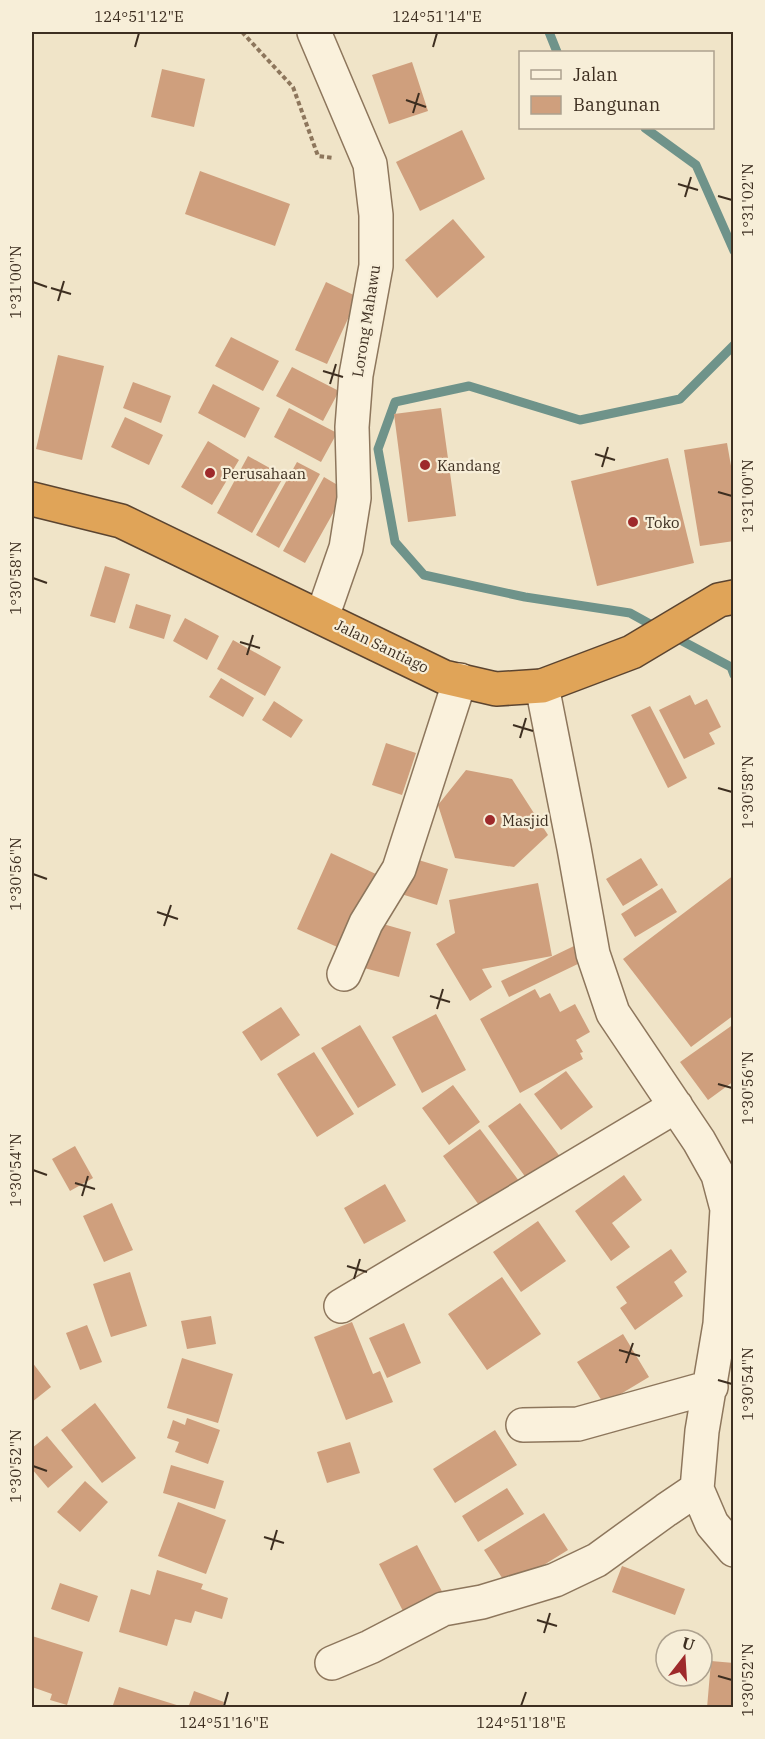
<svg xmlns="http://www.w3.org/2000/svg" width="765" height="1739" font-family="'IBM Plex Serif',serif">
	<rect width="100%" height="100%" fill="#f0e4c8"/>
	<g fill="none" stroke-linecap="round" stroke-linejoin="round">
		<!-- stream -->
		<path stroke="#6f938a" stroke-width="9" d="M 549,32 L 557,52
			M 645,128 L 696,165 L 734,251
			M 659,629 L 630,613 L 525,597 L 424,575 L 395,542 L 378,449 L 395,402 L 469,386 L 580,420 L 680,399 L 734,345
			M 671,635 L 731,667 L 734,675"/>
	</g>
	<!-- building -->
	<path fill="#cf9f7d" d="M 412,62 L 428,111 L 389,124 L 372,75 Z
		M 162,69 L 205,79 L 194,127 L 151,117 Z
		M 462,130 L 485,179 L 420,211 L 396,162 Z
		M 200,171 L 290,204 L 275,246 L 185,214 Z
		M 453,219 L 485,257 L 437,298 L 405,260 Z
		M 326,282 L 358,297 L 327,364 L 295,350 Z
		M 231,337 L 279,361 L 263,391 L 215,366 Z
		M 58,355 L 104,366 L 82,460 L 36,449 Z
		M 292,367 L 339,391 L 323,421 L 276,396 Z
		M 133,382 L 171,396 L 161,423 L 123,408 Z
		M 213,384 L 260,408 L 245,438 L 198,413 Z
		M 289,408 L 337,433 L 321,462 L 274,437 Z
		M 441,408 L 456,516 L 408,522 L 394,414 Z
		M 125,417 L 163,435 L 149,465 L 111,447 Z
		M 208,441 L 239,460 L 212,505 L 181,487 Z
		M 727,443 L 734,483 L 734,541 L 700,546 L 684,450 Z
		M 248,456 L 284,476 L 252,533 L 217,513 Z
		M 668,458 L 694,563 L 597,586 L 571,481 Z
		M 297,462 L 320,474 L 279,548 L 256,535 Z
		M 324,477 L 346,490 L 305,563 L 283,551 Z
		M 105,566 L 130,574 L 115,623 L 90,616 Z
		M 136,604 L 171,615 L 164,639 L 129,628 Z
		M 185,618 L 219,636 L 207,660 L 173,641 Z
		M 233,640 L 281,667 L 265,696 L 217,669 Z
		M 221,678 L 254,698 L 243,717 L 209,697 Z
		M 690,695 L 695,705 L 707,699 L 721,727 L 709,733 L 715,744 L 684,759 L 659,710 Z
		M 274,701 L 303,720 L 291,738 L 262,720 Z
		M 650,706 L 687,778 L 668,788 L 631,715 Z
		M 386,743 L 416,753 L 402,795 L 372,785 Z
		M 466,770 L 512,779 L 548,835 L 514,867 L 455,858 L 438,805 Z
		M 331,853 L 378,875 L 344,950 L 297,929 Z
		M 412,858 L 448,869 L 437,905 L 401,894 Z
		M 641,858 L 658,885 L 623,906 L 606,879 Z
		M 734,875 L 734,1015 L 691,1047 L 623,959 Z
		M 538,883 L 552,956 L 482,969 L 492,987 L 470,1001 L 436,944 L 455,933 L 449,900 Z
		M 662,888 L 677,912 L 635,937 L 621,914 Z
		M 376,922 L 411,932 L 399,977 L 364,968 Z
		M 574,946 L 582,962 L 509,997 L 501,981 Z
		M 535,989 L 540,998 L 550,993 L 560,1012 L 575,1004 L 590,1032 L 576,1040 L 583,1052 L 580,1053 L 583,1059 L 520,1093 L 480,1019 Z
		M 281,1007 L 300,1035 L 261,1061 L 242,1032 Z
		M 436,1014 L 466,1070 L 422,1093 L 392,1037 Z
		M 734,1024 L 734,1081 L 708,1100 L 680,1062 Z
		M 360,1025 L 396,1085 L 358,1108 L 321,1048 Z
		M 314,1052 L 354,1114 L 317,1137 L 277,1074 Z
		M 566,1071 L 593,1107 L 561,1130 L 534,1094 Z
		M 453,1085 L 480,1122 L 449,1145 L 422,1108 Z
		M 520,1103 L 564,1162 L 532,1186 L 488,1126 Z
		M 480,1129 L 525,1189 L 487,1216 L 443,1156 Z
		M 75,1146 L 93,1178 L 70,1191 L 52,1159 Z
		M 624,1175 L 642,1200 L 612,1223 L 630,1247 L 611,1261 L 575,1211 Z
		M 385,1184 L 406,1221 L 364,1244 L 344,1208 Z
		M 112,1203 L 133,1250 L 104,1262 L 83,1216 Z
		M 538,1221 L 566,1261 L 521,1292 L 493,1252 Z
		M 671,1249 L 687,1272 L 674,1282 L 683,1296 L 635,1330 L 620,1308 L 627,1303 L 616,1287 Z
		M 130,1272 L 147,1326 L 111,1337 L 93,1284 Z
		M 502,1277 L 541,1334 L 487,1370 L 448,1314 Z
		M 211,1316 L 216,1344 L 187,1349 L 181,1321 Z
		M 352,1322 L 373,1374 L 380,1371 L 393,1402 L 346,1420 L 314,1337 Z
		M 404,1323 L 421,1363 L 387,1378 L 369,1338 Z
		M 87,1325 L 102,1362 L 80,1370 L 66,1333 Z
		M 623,1334 L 649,1377 L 604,1404 L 577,1362 Z
		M 182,1358 L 233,1374 L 218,1423 L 167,1408 Z
		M 32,1362 L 51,1387 L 32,1402 Z
		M 95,1403 L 136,1458 L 102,1483 L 61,1430 Z
		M 187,1418 L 220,1430 L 208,1464 L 175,1452 L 179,1442 L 167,1438 L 173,1420 L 185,1425 Z
		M 495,1430 L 517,1465 L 455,1503 L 433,1469 Z
		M 47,1436 L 73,1467 L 48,1488 L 32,1469 L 32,1448 Z
		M 350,1442 L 360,1473 L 327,1483 L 317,1452 Z
		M 171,1465 L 224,1481 L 215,1509 L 163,1493 Z
		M 85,1481 L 108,1502 L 80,1532 L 57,1512 Z
		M 507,1488 L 524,1514 L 478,1542 L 462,1516 Z
		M 178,1502 L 226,1520 L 206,1574 L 158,1556 Z
		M 544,1513 L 568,1550 L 508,1587 L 484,1550 Z
		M 417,1545 L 445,1597 L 406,1617 L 379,1564 Z
		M 622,1566 L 685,1589 L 675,1615 L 612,1592 Z
		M 157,1570 L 203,1584 L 201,1589 L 228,1598 L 222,1619 L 195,1611 L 191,1623 L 175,1619 L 167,1646 L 119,1632 L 131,1589 L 150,1595 Z
		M 60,1583 L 98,1596 L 89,1622 L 51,1609 Z
		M 32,1636 L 83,1652 L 67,1705 L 50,1700 L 52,1694 L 32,1687 Z
		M 711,1661 L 734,1663 L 734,1708 L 707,1708 Z
		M 119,1687 L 183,1707 L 183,1708 L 112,1708 Z
		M 194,1691 L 224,1702 L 222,1708 L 188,1708 Z"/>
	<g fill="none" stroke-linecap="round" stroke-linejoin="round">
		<!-- minor casing -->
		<g stroke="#8d765c" stroke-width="36">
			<path id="minor" d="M 314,32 L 370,164 L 376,215 L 376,266 L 356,375 L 352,427 L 354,498 L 346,548 L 322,617
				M 542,686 L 574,848 L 593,954 L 613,1013 L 699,1141 L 718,1175 L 727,1209 L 720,1324 L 702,1431 L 697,1489 L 712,1524 L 734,1550
				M 344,974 L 366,923 L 399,869 L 460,680
				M 341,1306 L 676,1106
				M 523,1425 L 578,1424 L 711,1387
				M 332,1663 L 370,1647 L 443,1609 L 482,1602 L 555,1580 L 597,1560 L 666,1510 L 697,1489"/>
		</g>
		<!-- highway casing -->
		<g stroke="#5b4430" stroke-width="36">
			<path id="highway" d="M 32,499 L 121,521 L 444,677 L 496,689 L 542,686 L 632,652 L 719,600 L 734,597"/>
		</g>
		<!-- path -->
		<path stroke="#8d765c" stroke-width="4" stroke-dasharray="4.5 3" stroke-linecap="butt" d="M 242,32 L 293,87 L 318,156 L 334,158"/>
		<!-- minor -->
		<use href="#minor" stroke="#faf1dc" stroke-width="33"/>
		<!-- highway -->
		<use href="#highway" stroke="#e0a458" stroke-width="33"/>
	</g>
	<!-- ticks -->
	<path fill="none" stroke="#3d2e20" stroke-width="2" d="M 135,47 L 139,33M 433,47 L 437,33M 406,100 L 426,107M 413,113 L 419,93M 678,184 L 698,190M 718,196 L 732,200M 685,197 L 691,177M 33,282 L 47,287M 51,288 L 71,294M 58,301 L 64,281M 323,371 L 343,377M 330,384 L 336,364M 595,454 L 615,460M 602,467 L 608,447M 718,492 L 732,496M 33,578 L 47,583M 240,642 L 260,648M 247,655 L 253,635M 513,725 L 533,731M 520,738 L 526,718M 718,788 L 732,792M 33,874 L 47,879M 157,912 L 178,919M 164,926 L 171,905M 430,996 L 450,1002M 437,1009 L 443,989M 718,1084 L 732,1088M 33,1170 L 47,1175M 75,1183 L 95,1189M 82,1196 L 88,1176M 347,1266 L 367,1272M 354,1279 L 360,1259M 619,1350 L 640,1356M 626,1363 L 633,1343M 718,1380 L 732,1384M 33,1466 L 47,1471M 264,1537 L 284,1543M 271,1550 L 277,1530M 537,1620 L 557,1626M 544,1633 L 550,1613M 718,1676 L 732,1680M 224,1706 L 228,1692M 521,1706 L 526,1692"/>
	<!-- markers -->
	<g fill="#9e2a2b" stroke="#f7eed8" stroke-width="2">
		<circle cx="425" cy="465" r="6"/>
		<circle cx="210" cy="473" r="6"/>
		<circle cx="633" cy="522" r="6"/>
		<circle cx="490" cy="820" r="6"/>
	</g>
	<g text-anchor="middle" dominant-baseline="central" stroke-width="4.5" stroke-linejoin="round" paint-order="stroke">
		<!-- street labels -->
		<g font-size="15" fill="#3d2e20" stroke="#f7eed8">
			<text transform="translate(366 321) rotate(-81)">Lorong Mahawu</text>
			<text transform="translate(382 646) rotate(26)">Jalan Santiago</text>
		</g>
		<!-- poi labels -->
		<g font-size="15" fill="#3d2e20" stroke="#f7eed8" text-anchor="start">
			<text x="437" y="465">Kandang</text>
			<text x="222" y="473">Perusahaan</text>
			<text x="645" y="522">Toko</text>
			<text x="502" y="820">Masjid</text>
		</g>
	</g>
	<!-- border -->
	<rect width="765" height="1739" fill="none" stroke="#f7eed8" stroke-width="66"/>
	<!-- legend -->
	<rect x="519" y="51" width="195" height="78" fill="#f7eed8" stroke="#ada18e" stroke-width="1.5"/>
	<rect x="531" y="70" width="30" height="9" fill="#faf1dc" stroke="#ada18e" stroke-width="1.5"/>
	<text x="573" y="81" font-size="18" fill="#3d2e20">Jalan</text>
	<rect x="531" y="96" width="30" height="18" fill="#cf9f7d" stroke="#ada18e" stroke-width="1.5"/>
	<text x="573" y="111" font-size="18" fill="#3d2e20">Bangunan</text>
	<!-- north arrow -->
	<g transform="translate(684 1658) rotate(17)"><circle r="28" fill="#f7eed8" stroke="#ada18e" stroke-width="1.5"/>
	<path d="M0-4.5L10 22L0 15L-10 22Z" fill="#9e2a2b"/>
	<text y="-9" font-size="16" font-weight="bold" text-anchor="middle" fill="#3d2e20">U</text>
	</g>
	<rect x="33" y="33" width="699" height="1673" fill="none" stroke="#3d2e20" stroke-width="2"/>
	<g font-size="15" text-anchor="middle" fill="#3d2e20">
		<text x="139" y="22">124°51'12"E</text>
		<text x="437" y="22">124°51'14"E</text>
		<text transform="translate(748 200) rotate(-90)" y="5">1°31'02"N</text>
		<text transform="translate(16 282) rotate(-90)" y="5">1°31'00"N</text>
		<text transform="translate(748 496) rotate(-90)" y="5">1°31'00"N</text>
		<text transform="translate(16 578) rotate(-90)" y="5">1°30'58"N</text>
		<text transform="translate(748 792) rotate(-90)" y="5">1°30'58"N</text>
		<text transform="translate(16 874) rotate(-90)" y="5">1°30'56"N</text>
		<text transform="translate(748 1088) rotate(-90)" y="5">1°30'56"N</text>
		<text transform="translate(16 1170) rotate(-90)" y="5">1°30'54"N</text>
		<text transform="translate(748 1384) rotate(-90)" y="5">1°30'54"N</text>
		<text transform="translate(16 1466) rotate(-90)" y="5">1°30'52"N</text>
		<text transform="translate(748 1680) rotate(-90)" y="5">1°30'52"N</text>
		<text x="224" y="1728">124°51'16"E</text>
		<text x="521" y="1728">124°51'18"E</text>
	</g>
</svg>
